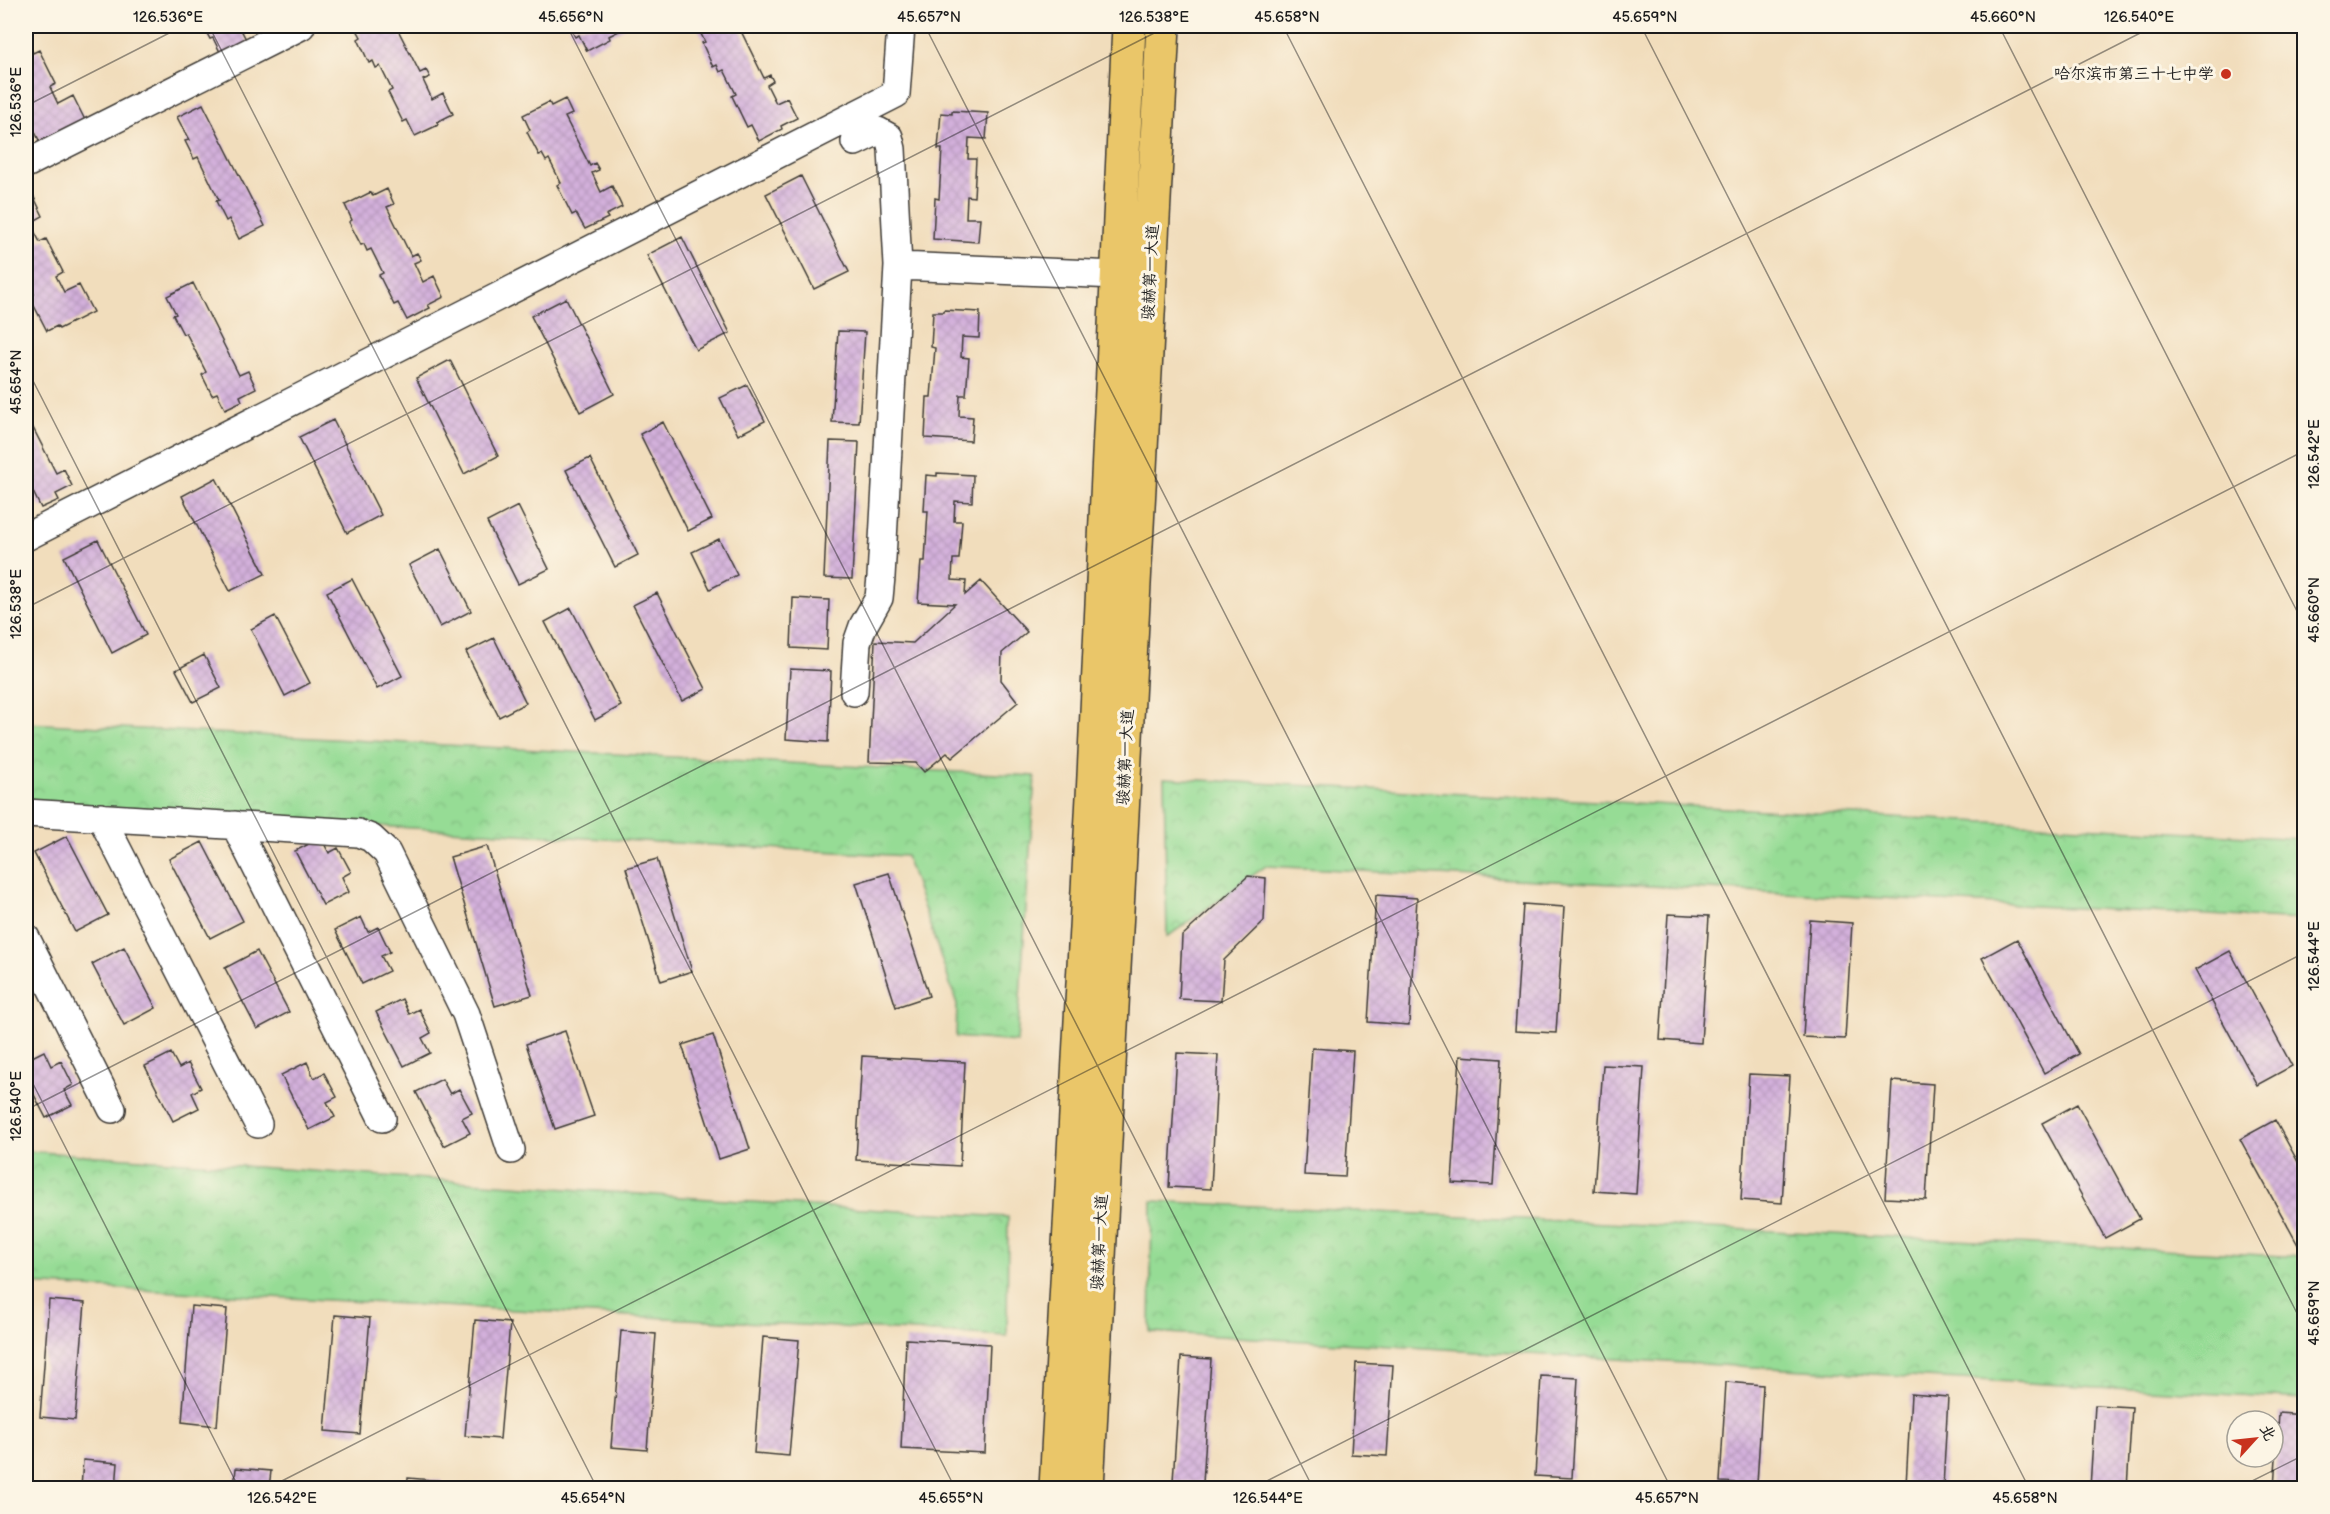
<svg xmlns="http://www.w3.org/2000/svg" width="2330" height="1514" font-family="'Balsamiq Sans','LXGW WenKai TC',sans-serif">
	<defs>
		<pattern id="park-crowns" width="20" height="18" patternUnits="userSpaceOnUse" patternTransform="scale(1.5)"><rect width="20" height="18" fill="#96dc95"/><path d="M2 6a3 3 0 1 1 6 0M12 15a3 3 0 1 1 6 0" fill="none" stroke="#81bc80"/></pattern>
		<pattern id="building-cross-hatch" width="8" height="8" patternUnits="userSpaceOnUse" patternTransform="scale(1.5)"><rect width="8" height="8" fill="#d3b0db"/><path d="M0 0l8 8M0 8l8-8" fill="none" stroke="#b597bb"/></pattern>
	</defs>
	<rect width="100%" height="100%" fill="#fcf5e5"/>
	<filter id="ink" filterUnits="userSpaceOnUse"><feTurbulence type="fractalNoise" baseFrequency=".0167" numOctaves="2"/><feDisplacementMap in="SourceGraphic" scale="12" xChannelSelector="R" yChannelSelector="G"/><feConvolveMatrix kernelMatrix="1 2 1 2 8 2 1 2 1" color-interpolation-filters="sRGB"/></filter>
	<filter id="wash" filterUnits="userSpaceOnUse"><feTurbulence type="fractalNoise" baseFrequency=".008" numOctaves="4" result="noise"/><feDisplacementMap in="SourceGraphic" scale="24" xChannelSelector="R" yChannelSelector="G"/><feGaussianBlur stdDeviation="1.35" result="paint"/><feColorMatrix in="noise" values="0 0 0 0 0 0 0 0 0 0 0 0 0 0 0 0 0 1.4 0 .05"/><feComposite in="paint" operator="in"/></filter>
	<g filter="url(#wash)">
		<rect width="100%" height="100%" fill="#f1ddbc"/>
		<!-- park -->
		<path fill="url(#park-crowns)" stroke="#597c58" stroke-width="1.5" d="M 26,723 L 1035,776 L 1017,1042 L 956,1037 L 957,1004 L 906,856 L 26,806 Z
			M 1164,778 L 2304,839 L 2304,920 L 1266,866 L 1167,937 Z
			M 26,1151 L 811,1206 L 1008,1217 L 1007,1336 L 26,1284 Z
			M 1152,1201 L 2304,1257 L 2304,1399 L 1150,1332 Z"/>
		<g id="blocks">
			<!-- building -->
			<path fill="url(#building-cross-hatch)" d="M 26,26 L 36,26 L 37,28 L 26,34 Z
				M 203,26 L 239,26 L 249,45 L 223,58 L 213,38 L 210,39 Z
				M 355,26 L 396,26 L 420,73 L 426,70 L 430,77 L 423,80 L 432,99 L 443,93 L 453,114 L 437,122 L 438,125 L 415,136 L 407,120 L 403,122 L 388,92 L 392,90 L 380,66 L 376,68 L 373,61 L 369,63 L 358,39 L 361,37 Z
				M 569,26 L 624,26 L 625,28 L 609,36 L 610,39 L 587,51 L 579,35 L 575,37 Z
				M 697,26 L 746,26 L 740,29 L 764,78 L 770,75 L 773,81 L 767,85 L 776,103 L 787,98 L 797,118 L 781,126 L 782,129 L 759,141 L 751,125 L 747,127 L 732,96 L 736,94 L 724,70 L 720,72 L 717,65 L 713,67 L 702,43 L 705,42 Z
				M 26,38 L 33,53 L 39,50 L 56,84 L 50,87 L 58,104 L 73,96 L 87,124 L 40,142 L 26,114 L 26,107 L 28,105 L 26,100 Z
				M 565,99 L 572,114 L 565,117 L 590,166 L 595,163 L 599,170 L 592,173 L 601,192 L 612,186 L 622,207 L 606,215 L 608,218 L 585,229 L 576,213 L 572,215 L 557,185 L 561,183 L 549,159 L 546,161 L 542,154 L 539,155 L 527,132 L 530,130 L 523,115 L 549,102 L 551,106 Z
				M 203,104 L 265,226 L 239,239 L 229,219 L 226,221 L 216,201 L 219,200 L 198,157 L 194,159 L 185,141 L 189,140 L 177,117 Z
				M 952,111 L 988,113 L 986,139 L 969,138 L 968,159 L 976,159 L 974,197 L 967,196 L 966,218 L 980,218 L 978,242 L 933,239 L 935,198 L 939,199 L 942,149 L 938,149 L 941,113 L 952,114 Z
				M 801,176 L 849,272 L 814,289 L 766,194 Z
				M 387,189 L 394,204 L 387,207 L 411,256 L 417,253 L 421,260 L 414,263 L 423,282 L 434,276 L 444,297 L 428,305 L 430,308 L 407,320 L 398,303 L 394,305 L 379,275 L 383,273 L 371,249 L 367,251 L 364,244 L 361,245 L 349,222 L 352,220 L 345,205 L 371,192 L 373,196 Z
				M 31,191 L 43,216 L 30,223 L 40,242 L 46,239 L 63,272 L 56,276 L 64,292 L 79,285 L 93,312 L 59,329 L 57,326 L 47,331 L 29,296 L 34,294 L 26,277 L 26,194 Z
				M 682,237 L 730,333 L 696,350 L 647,255 Z
				M 193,283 L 239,375 L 248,371 L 256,388 L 240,396 L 242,401 L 225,409 L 217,393 L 212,395 L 202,375 L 206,372 L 186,333 L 183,334 L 173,315 L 176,314 L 167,296 Z
				M 566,298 L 614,394 L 580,412 L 531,316 Z
				M 944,310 L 980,312 L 979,338 L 962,337 L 961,357 L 969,358 L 966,395 L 960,395 L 959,416 L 973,417 L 971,441 L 925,438 L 927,397 L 931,397 L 935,348 L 931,347 L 933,312 L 944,312 Z
				M 838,331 L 865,332 L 859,423 L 832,422 Z
				M 450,360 L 498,456 L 464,474 L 416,378 Z
				M 747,385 L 765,421 L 738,435 L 720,398 Z
				M 26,414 L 56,473 L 64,469 L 72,486 L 56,494 L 59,500 L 41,508 L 33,492 L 28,494 L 26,489 Z
				M 333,420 L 381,515 L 347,533 L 299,437 Z
				M 663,422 L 712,519 L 688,531 L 640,434 Z
				M 830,441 L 859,442 L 852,579 L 824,578 Z
				M 590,458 L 638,555 L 615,567 L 566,470 Z
				M 937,473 L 973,475 L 972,502 L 955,501 L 954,521 L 962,521 L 959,559 L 953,559 L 952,580 L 966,581 L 965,595 L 981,581 L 1027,632 L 1002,653 L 1001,680 L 1018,702 L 952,758 L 947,753 L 924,772 L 916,763 L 869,762 L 875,641 L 913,643 L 955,604 L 918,602 L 921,561 L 925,561 L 928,511 L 924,511 L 926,475 L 937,476 Z
				M 216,478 L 265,574 L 230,591 L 182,496 Z
				M 518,506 L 549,569 L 518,584 L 487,522 Z
				M 719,539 L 737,575 L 710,589 L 692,552 Z
				M 98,540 L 146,635 L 112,653 L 64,557 Z
				M 440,549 L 471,611 L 440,627 L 409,565 Z
				M 352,579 L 402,676 L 377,689 L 327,592 Z
				M 657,593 L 706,689 L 682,701 L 633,605 Z
				M 793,598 L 829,600 L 827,650 L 791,648 Z
				M 571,608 L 621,706 L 595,720 L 545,622 Z
				M 275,616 L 310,683 L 285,696 L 251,629 Z
				M 494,638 L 526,703 L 499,717 L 466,652 Z
				M 204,655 L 221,688 L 193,702 L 176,670 Z
				M 790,669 L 831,671 L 828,742 L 786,739 Z
				M 67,836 L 108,915 L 75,932 L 34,853 Z
				M 321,838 L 329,853 L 338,848 L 351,872 L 342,877 L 349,892 L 323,905 L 295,851 Z
				M 202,842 L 243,921 L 210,938 L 169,859 Z
				M 487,846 L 532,995 L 495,1006 L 450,857 Z
				M 657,859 L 692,971 L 661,981 L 626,868 Z
				M 889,873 L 929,996 L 896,1007 L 856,883 Z
				M 1248,876 L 1266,878 L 1264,921 L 1224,960 L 1221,1001 L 1179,999 L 1182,936 Z
				M 1376,895 L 1417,898 L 1409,1025 L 1368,1022 Z
				M 1523,904 L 1564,907 L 1556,1033 L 1515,1031 Z
				M 1668,914 L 1709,916 L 1701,1043 L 1660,1040 Z
				M 361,917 L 368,932 L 378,927 L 390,952 L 381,956 L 389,971 L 362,984 L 335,930 Z
				M 1810,920 L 1852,923 L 1845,1039 L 1803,1037 Z
				M 2017,939 L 2079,1054 L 2044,1073 L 1982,958 Z
				M 124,947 L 156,1008 L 124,1025 L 92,964 Z
				M 257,951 L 289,1012 L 257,1029 L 225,968 Z
				M 2230,951 L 2292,1066 L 2257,1085 L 2195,970 Z
				M 402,999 L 409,1014 L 419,1009 L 431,1033 L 422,1038 L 430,1053 L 404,1066 L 376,1012 Z
				M 565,1031 L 594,1116 L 555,1129 L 526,1044 Z
				M 713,1035 L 750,1149 L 719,1159 L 682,1045 Z
				M 1312,1048 L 1353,1051 L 1345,1177 L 1304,1175 Z
				M 44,1051 L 51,1066 L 61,1061 L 73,1085 L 64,1090 L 72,1105 L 46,1118 L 26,1079 L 26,1060 Z
				M 171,1053 L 179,1068 L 188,1063 L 201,1088 L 192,1093 L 199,1108 L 173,1121 L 145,1066 Z
				M 1177,1053 L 1218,1055 L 1211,1189 L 1169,1187 Z
				M 862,1056 L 965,1062 L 960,1166 L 856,1160 Z
				M 1460,1056 L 1501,1059 L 1493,1185 L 1452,1183 Z
				M 307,1062 L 314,1078 L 324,1073 L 337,1097 L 327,1102 L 335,1117 L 309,1130 L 281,1075 Z
				M 1603,1065 L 1644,1067 L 1636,1194 L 1594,1191 Z
				M 1749,1074 L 1790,1076 L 1782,1203 L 1741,1200 Z
				M 442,1079 L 450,1094 L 459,1089 L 472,1113 L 462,1118 L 470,1133 L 444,1146 L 416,1092 Z
				M 1892,1081 L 1933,1084 L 1926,1200 L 1885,1198 Z
				M 2077,1104 L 2140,1219 L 2105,1238 L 2042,1123 Z
				M 2275,1120 L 2304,1173 L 2303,1254 L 2240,1139 Z
				M 49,1300 L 85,1303 L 75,1420 L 40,1417 Z
				M 191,1306 L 227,1309 L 217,1426 L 182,1422 Z
				M 335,1315 L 370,1318 L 360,1434 L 325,1431 Z
				M 475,1320 L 510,1323 L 500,1439 L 465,1436 Z
				M 621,1331 L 656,1334 L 647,1450 L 611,1447 Z
				M 763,1337 L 799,1340 L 789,1456 L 754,1453 Z
				M 906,1339 L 990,1344 L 985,1453 L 901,1449 Z
				M 1181,1357 L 1211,1359 L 1203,1483 L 1173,1481 Z
				M 1356,1363 L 1393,1365 L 1387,1456 L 1351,1454 Z
				M 1541,1376 L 1578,1378 L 1572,1478 L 1535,1476 Z
				M 1726,1382 L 1763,1385 L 1757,1484 L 1720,1482 Z
				M 1911,1394 L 1948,1397 L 1943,1487 L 1906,1485 Z
				M 2095,1405 L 2132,1407 L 2127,1488 L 2090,1488 Z
				M 2279,1413 L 2304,1415 L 2304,1488 L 2274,1488 Z
				M 83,1460 L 118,1463 L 116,1488 L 81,1488 Z
				M 236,1468 L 271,1471 L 269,1488 L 234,1488 Z
				M 408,1478 L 443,1481 L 442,1488 L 407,1488 Z"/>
		</g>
	</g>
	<g filter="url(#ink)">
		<use href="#blocks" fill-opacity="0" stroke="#3c3934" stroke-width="1.5"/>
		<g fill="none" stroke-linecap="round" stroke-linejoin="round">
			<!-- minor casing -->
			<g stroke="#3c3934" stroke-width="30">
				<path id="minor" d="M 855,142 L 878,131 L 889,137 L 892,149 L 898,266 L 1117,275
					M 26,164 L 301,26
					M 26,537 L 896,94 L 901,26
					M 854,692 L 857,643 L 863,626 L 879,598 L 881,577 L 898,266
					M 26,813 L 358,833 L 371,838 L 387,853 L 466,1014 L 511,1150
					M 101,817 L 258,1124
					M 235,825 L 382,1118
					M 26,938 L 112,1109"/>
			</g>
			<!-- major casing -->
			<g stroke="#3c3934" stroke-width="36">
				<path id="major" d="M 1056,1488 L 1093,797 L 1129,26
					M 1087,1488 L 1163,26"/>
			</g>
			<!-- minor -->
			<use href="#minor" stroke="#fff" stroke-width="27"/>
			<!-- major -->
			<use href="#major" stroke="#eac669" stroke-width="33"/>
		</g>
	</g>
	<!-- ticks -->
	<path fill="none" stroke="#1c1c1c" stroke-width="1.5" stroke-opacity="0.45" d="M 209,26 L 955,1488M 567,26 L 1313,1488M 925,26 L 1671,1488M 1283,26 L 2029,1488M 1641,26 L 2304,1327M 1999,26 L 2304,625M 26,106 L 183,26M 26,367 L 597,1488M 26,608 L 1168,26M 26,1070 L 239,1488M 26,1110 L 2154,26M 268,1488 L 2304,451M 1253,1488 L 2304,953M 2238,1488 L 2304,1455"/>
	<!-- markers -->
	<circle fill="#c8321e" stroke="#fcf5e5" stroke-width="2" cx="2226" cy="74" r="6"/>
	<g text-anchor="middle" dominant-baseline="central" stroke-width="6" stroke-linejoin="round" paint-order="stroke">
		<!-- poi labels -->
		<g font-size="16" fill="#1c1c1c" stroke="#fcf5e5" text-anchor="end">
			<text x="2214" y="74">哈尔滨市第三十七中学</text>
		</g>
		<!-- street labels -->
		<g font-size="16" fill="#1c1c1c" stroke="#fcf5e5">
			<text transform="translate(1151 272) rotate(-87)">骏赫第一大道</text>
			<text transform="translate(1126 757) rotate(-87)">骏赫第一大道</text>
			<text transform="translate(1100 1242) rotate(-87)">骏赫第一大道</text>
		</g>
	</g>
	<!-- margin -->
	<rect width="2330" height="1514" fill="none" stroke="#fcf5e5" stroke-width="66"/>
	<!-- north arrow -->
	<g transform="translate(2255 1439) rotate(63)"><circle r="28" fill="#fcf5e5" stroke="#a29e95" stroke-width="1.5"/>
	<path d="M0-4.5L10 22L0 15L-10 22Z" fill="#c8321e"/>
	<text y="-9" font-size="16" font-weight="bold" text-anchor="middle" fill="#1c1c1c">北</text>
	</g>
	<rect x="33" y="33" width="2264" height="1448" fill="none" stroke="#1c1c1c" stroke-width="2"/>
	<g font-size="15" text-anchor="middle" fill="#1c1c1c">
		<text x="168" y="22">126.536°E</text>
		<text x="571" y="22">45.656°N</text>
		<text x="929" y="22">45.657°N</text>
		<text x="1154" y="22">126.538°E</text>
		<text x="1287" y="22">45.658°N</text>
		<text x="1645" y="22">45.659°N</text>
		<text x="2003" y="22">45.660°N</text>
		<text x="2139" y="22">126.540°E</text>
		<text transform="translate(16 102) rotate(-90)" y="5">126.536°E</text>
		<text transform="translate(16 382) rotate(-90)" y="5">45.654°N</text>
		<text transform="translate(2314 454) rotate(-90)" y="5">126.542°E</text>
		<text transform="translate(16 604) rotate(-90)" y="5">126.538°E</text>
		<text transform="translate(2314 610) rotate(-90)" y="5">45.660°N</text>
		<text transform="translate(2314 956) rotate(-90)" y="5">126.544°E</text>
		<text transform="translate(16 1106) rotate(-90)" y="5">126.540°E</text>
		<text transform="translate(2314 1313) rotate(-90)" y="5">45.659°N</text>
		<text x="282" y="1503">126.542°E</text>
		<text x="593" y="1503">45.654°N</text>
		<text x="951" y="1503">45.655°N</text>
		<text x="1268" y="1503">126.544°E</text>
		<text x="1667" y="1503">45.657°N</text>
		<text x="2025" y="1503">45.658°N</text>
	</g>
</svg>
